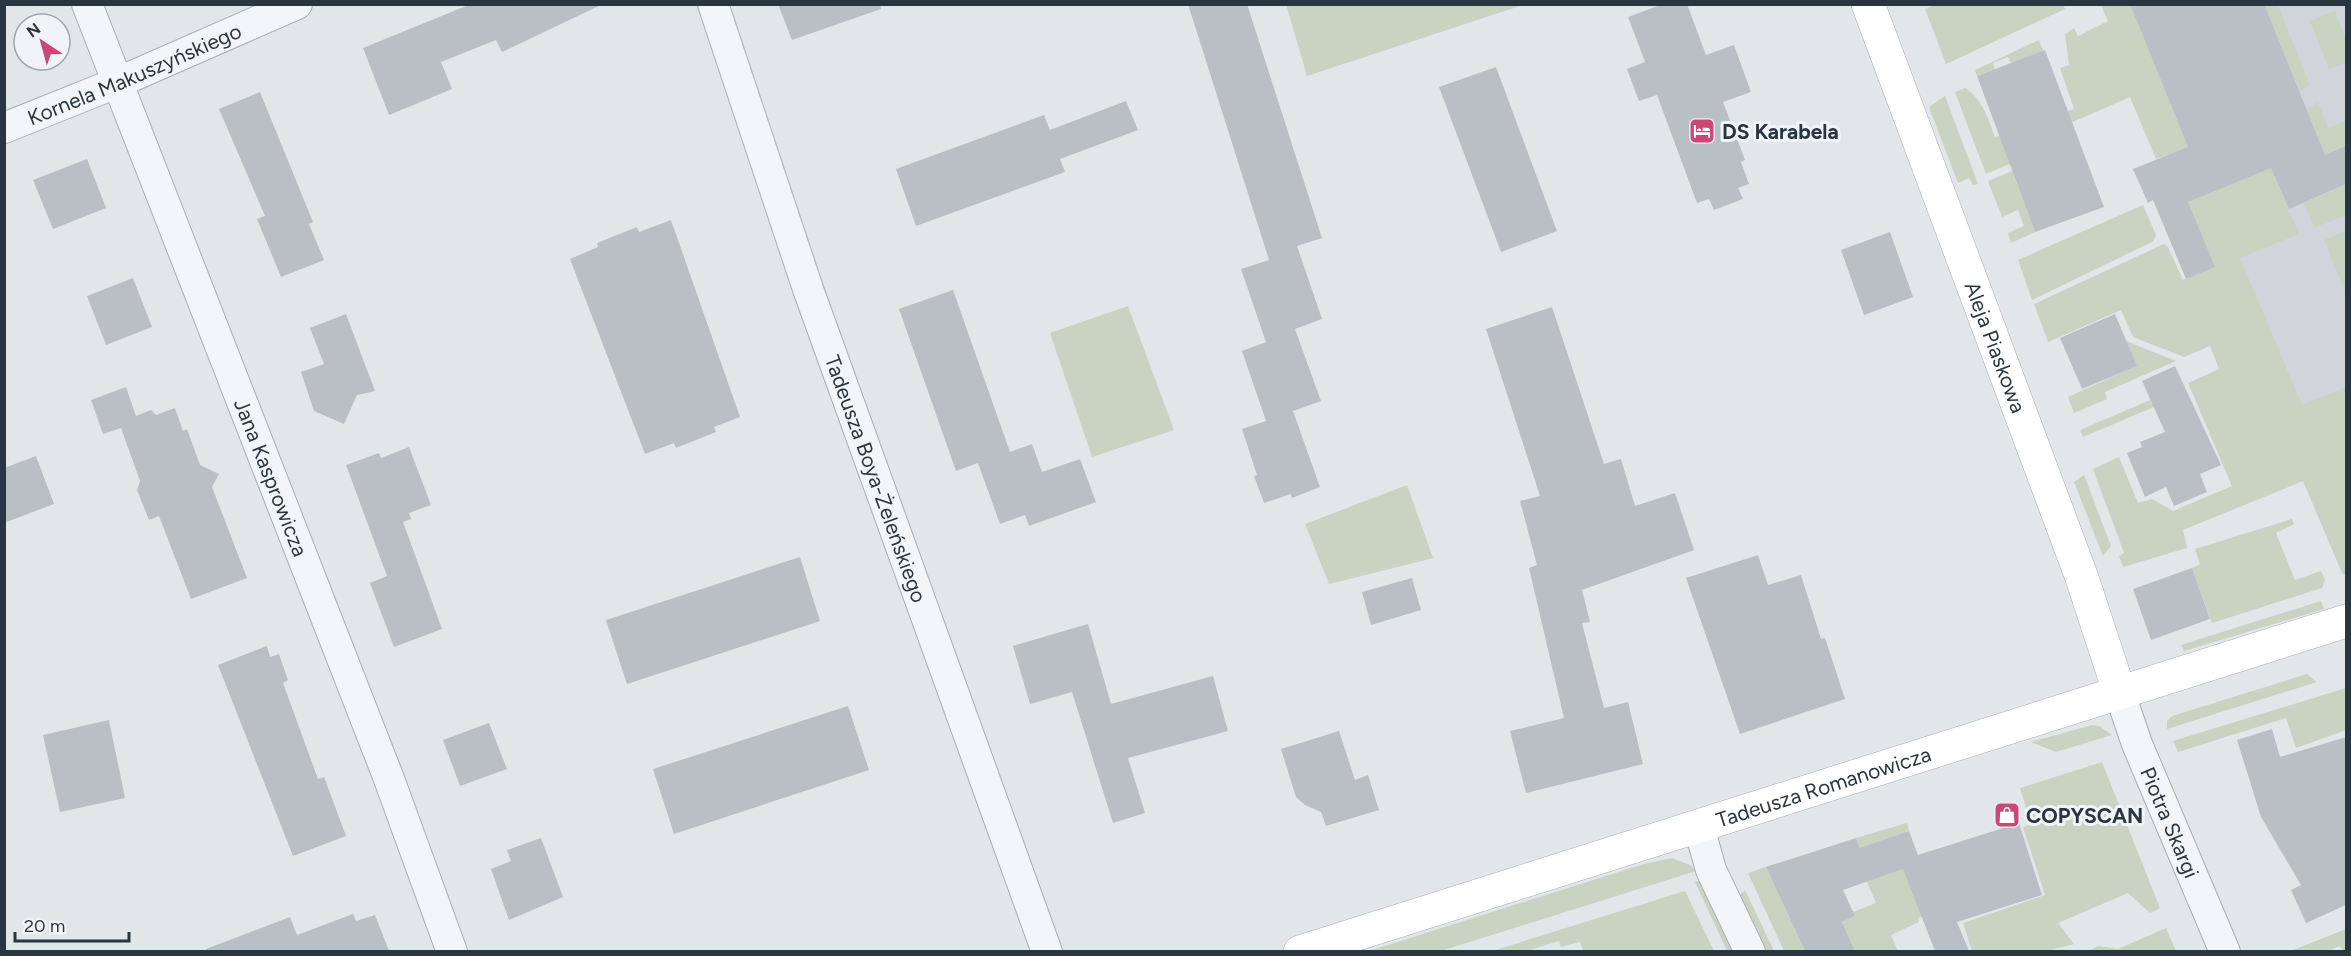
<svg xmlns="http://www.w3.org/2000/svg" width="2351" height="956" font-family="Figtree,sans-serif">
	<rect width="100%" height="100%" fill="#e1e6e9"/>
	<!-- built -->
	<path fill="#cfd5db" d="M 2122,5 L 2346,5 L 2346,561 Z"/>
	<!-- green -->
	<path fill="#c9d3c2" d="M 1286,4 L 1523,4 L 1523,5 L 1307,76 Z
		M 1936,5 L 2063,4 L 2065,9 L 1946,64 L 1925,9 Z
		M 2101,5 L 2185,5 L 2138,24 L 2207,194 L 2271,168 L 2299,234 L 2240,258 L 2302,405 L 2346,387 L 2346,576 L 2342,573 L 2303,481 L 2183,530 L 2187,548 L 2123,567 L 2119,556 L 2124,553 L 2093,469 L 2119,457 L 2138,503 L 2152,499 L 2173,511 L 2232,486 L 2188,383 L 2219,369 L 2210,346 L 2184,357 L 2133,337 L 2121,310 L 2048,342 L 2034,304 L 2164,244 L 2168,247 L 2183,280 L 2214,267 L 2168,155 L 2156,159 L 2130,97 L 2034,139 L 2038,152 L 1986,174 L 1955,92 L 1965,88 C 1983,99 1988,119 1995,137 L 2074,109 L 2060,68 L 2069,65 L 2065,34 L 2074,28 L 2078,36 L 2108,21 Z
		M 2264,5 L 2278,5 L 2310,85 L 2300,92 Z
		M 2335,11 L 2346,40 L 2346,62 L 2329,69 L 2310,21 Z
		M 2039,40 L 2043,51 L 2011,63 L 2008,57 L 1993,63 L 1995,69 L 1977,76 L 1975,70 Z
		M 1945,96 L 1978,184 L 1973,185 L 1969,178 L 1958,183 L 1929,107 Z
		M 2318,102 L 2328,128 L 2346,121 L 2346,146 L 2325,155 L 2307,109 Z
		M 2012,171 L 2035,232 L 2011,243 L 2008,233 L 2024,226 L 2018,210 L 2002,217 L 1988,181 Z
		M 2346,185 L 2346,215 L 2314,228 L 2304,203 Z
		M 2143,205 L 2156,235 L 2154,241 L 2032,300 L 2018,260 Z
		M 2346,231 L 2346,293 L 2324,240 Z
		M 1128,306 L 1174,430 L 1092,457 L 1050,333 Z
		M 2126,341 L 2176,361 L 2105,392 L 2107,399 L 2074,413 L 2068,397 L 2136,366 Z
		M 2150,400 L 2154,407 L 2083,437 L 2080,430 Z
		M 2084,475 L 2111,546 L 2103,556 L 2074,482 Z
		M 1407,485 L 1433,558 L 1329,584 L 1305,524 Z
		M 2292,519 L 2294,524 L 2276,533 L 2295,580 L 2321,571 L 2325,580 L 2322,588 L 2212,623 L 2192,568 L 2200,564 L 2195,549 Z
		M 2321,601 L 2324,609 L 2184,651 L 2181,645 Z
		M 2307,674 L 2317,682 L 2167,729 L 2167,721 L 2172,716 Z
		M 2346,688 L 2346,730 L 2296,748 L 2286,718 L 2178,752 L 2173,741 Z
		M 2092,725 L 2099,726 L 2112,735 L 2056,752 L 2031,742 Z
		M 2102,762 L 2160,908 L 2150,913 L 2128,893 L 2058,923 L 2074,944 L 2047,951 L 1972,951 L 1963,923 L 2045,895 L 2023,827 L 2031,824 L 2020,788 Z
		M 1907,823 L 1909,831 L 1876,843 L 1921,863 L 1939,910 L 1918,918 L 1919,922 L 1891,935 L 1898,951 L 1855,951 L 1842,922 L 1855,916 L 1853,912 L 1876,903 L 1859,864 L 1866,862 L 1856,838 Z
		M 1672,858 L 1690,865 L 1696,871 L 1441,951 L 1366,952 L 1644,864 Z
		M 1774,864 L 1770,875 L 1805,951 L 1784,951 L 1748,873 Z
		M 1700,880 L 1733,951 L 1727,951 L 1695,882 Z
		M 1745,890 L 1774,951 L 1766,951 L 1740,895 Z
		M 1685,891 L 1714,951 L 1583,951 L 1580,942 L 1561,947 L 1559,941 L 1527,951 L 1492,951 Z
		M 2166,928 L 2176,951 L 2090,950 L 2098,946 L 2118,949 Z
		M 2346,929 L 2346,951 L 2343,951 L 2340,946 L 2328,951 L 2291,951 Z"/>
	<!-- building -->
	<path fill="#b8c0c6" d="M 471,4 L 603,4 L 502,52 L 496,40 L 441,62 L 452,89 L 389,115 L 363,48 Z
		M 778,4 L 880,4 L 881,9 L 792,40 Z
		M 1188,4 L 1247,4 L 1322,238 L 1297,246 L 1322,319 L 1295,329 L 1321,401 L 1293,411 L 1320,487 L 1292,498 L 1291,494 L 1264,503 L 1254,476 L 1257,475 L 1242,429 L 1266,421 L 1242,351 L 1266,342 L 1241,269 L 1269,260 Z
		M 1663,4 L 1687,4 L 1706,55 L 1734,45 L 1751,92 L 1723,102 L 1745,160 L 1741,162 L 1749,184 L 1738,188 L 1743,199 L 1714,210 L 1709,199 L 1697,203 L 1657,95 L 1639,101 L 1627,69 L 1645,62 L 1628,17 Z
		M 2130,4 L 2264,4 L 2325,155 L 2346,146 L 2346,184 L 2289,209 L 2271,168 L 2188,202 L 2215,267 L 2186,279 L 2153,200 L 2148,203 L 2133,169 L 2188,147 Z
		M 2045,50 L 2104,207 L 2035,232 L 1977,76 Z
		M 1496,67 L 1557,231 L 1501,252 L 1439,87 Z
		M 260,92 L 313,222 L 309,224 L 324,260 L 281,277 L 257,219 L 265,216 L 219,109 Z
		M 1126,101 L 1138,130 L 1060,159 L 1065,172 L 916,226 L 896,169 L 1044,115 L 1050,130 Z
		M 87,159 L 106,208 L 53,229 L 33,180 Z
		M 671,220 L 740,417 L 714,427 L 716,432 L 676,448 L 674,443 L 645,454 L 570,259 L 598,247 L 597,243 L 637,227 L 639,232 Z
		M 1890,232 L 1913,297 L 1864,315 L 1841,250 Z
		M 133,278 L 152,327 L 106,345 L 87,296 Z
		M 953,290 L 1010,452 L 1032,444 L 1042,472 L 1080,459 L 1096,502 L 1029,526 L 1025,515 L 1000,524 L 978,463 L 956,471 L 899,309 Z
		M 1552,307 L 1604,464 L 1621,459 L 1635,506 L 1675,493 L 1694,550 L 1582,590 L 1590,622 L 1582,623 L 1604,708 L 1628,702 L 1643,764 L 1526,793 L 1510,731 L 1564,718 L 1529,568 L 1537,565 L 1520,501 L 1540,496 L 1486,329 Z
		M 346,314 L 375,391 L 357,395 L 344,424 L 314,411 L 301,372 L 324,364 L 310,328 Z
		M 2115,314 L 2137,366 L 2082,389 L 2060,338 Z
		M 2175,366 L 2221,465 L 2200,474 L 2207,492 L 2174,506 L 2166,487 L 2145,497 L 2127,453 L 2142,447 L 2140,442 L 2165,432 L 2142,381 Z
		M 126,387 L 136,416 L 151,410 L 156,415 L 175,408 L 183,431 L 187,429 L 200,465 L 219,474 L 212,487 L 247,578 L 191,599 L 159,516 L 149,520 L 137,490 L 140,481 L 121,428 L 103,434 L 91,400 Z
		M 409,447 L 431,505 L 409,513 L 411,519 L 403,522 L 442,629 L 394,647 L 370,583 L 387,576 L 346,465 L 379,453 L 381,458 Z
		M 36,456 L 54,504 L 4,523 L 4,468 Z
		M 1758,555 L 1768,585 L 1801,575 L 1821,639 L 1825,638 L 1845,699 L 1740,734 L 1686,578 Z
		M 800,557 L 820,621 L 627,684 L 606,620 Z
		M 2192,568 L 2210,619 L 2151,640 L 2133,589 Z
		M 1412,578 L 1421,610 L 1371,625 L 1362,592 Z
		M 1088,624 L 1111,704 L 1213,676 L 1228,731 L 1128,758 L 1145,813 L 1113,823 L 1072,692 L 1030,704 L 1013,646 Z
		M 267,646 L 270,657 L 279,654 L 288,680 L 283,683 L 318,779 L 324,777 L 346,836 L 293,856 L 218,665 Z
		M 848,706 L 869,770 L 674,834 L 653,769 Z
		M 109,720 L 125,798 L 60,812 L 43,735 Z
		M 489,723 L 507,769 L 460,786 L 443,740 Z
		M 2272,729 L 2280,757 L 2346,737 L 2346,905 L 2306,923 L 2291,890 L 2301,885 L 2261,817 L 2237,740 Z
		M 1339,731 L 1355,780 L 1368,775 L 1379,810 L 1326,826 L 1321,812 L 1305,805 L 1296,797 L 1281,749 Z
		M 2019,823 L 2042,895 L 1957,922 L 1969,951 L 1935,951 L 1903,869 L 1843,890 L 1855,916 L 1842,922 L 1855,951 L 1805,951 L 1766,867 L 1856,838 L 1860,848 L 1909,831 L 1918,855 Z
		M 541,838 L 563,897 L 509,920 L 491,869 L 511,861 L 507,850 Z
		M 353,914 L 356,921 L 375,915 L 389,951 L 206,951 L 206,949 L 290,917 L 297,935 Z"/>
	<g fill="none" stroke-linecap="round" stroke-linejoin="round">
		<!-- street casing -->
		<g stroke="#a6aeb3" stroke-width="32">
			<g id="street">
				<path id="s1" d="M 87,4 L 389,779 L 452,952"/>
				<path id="s2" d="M 713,4 L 808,289 L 1047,952"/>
				<path id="s3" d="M 4,128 L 119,82 L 297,4"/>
				<path id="s4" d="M 2119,691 L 2137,744 L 2225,952"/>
				<path d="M 1699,827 L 1711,870 L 1750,952"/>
			</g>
		</g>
		<!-- secondary casing -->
		<g stroke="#a6aeb3" stroke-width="34">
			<g id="secondary">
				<path id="s5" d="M 1868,4 L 2082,578 L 2119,691"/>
				<path id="s6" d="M 1300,952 L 2346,621"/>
			</g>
		</g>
		<!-- street -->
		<use href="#street" stroke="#f3f6f8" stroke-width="30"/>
		<!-- secondary -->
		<use href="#secondary" stroke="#fff" stroke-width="33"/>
	</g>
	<!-- icons -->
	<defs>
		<g id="hotel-square" transform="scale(1.35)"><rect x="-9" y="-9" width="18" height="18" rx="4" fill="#cd4774" stroke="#f0f4f7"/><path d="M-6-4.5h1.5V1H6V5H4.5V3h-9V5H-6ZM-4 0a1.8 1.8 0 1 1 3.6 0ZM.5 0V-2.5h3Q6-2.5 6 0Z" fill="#fff"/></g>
		<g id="shop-square" transform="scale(1.35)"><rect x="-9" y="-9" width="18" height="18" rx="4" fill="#cd4774" stroke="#f0f4f7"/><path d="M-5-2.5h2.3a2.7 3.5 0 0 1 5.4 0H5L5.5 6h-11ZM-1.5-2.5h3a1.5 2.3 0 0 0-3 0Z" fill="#fff"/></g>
	</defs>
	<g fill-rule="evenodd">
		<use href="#hotel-square" x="1702" y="131"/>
		<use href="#shop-square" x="2007" y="815"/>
	</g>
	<g text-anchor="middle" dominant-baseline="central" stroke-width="6" stroke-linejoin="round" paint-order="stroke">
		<!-- street labels -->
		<g font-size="21" fill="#293641" stroke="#f0f4f7">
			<text stroke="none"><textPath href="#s3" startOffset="141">Kornela Makuszyńskiego</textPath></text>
			<text stroke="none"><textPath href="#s5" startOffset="366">Aleja Piaskowa</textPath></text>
			<text stroke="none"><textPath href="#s1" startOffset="508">Jana Kasprowicza</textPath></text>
			<text stroke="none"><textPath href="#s2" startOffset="502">Tadeusza Boya-Żeleńskiego</textPath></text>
			<text stroke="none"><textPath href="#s6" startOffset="549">Tadeusza Romanowicza</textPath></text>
			<text stroke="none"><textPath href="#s4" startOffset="141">Piotra Skargi</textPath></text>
		</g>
		<!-- poi labels -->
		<g font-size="21" font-weight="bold" fill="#293641" stroke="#f0f4f7" text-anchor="start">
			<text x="1722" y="131">DS Karabela</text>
			<text x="2026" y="815">COPYSCAN</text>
		</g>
	</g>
	<!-- border -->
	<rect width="2351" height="956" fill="none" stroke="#293641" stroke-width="12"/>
	<!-- north arrow -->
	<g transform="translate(42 42) rotate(324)"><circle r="28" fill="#f0f4f7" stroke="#a0a8ae" stroke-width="1.5"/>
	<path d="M0-4.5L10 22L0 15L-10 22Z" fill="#cd4774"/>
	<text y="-9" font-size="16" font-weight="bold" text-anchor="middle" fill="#293641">N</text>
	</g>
	<!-- scale -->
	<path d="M15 932v9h114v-9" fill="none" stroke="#293641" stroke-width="3"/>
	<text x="24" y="932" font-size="18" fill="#293641" stroke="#f0f4f7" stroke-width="4.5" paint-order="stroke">20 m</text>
</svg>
